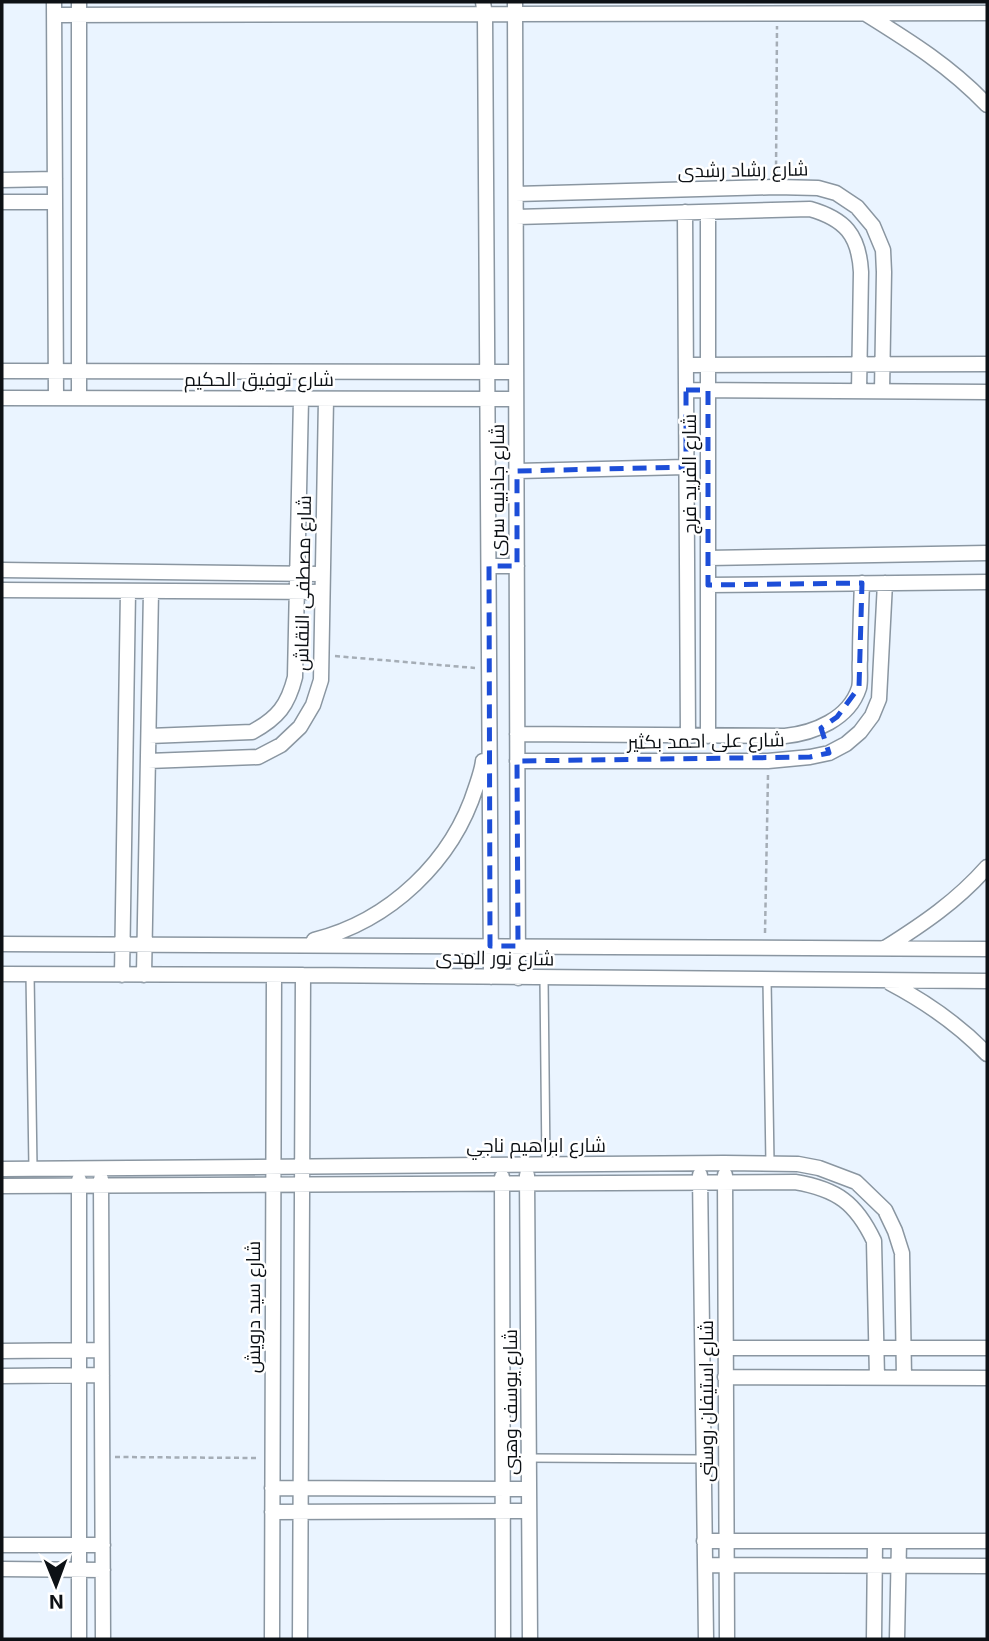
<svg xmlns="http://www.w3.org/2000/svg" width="989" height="1641" font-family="Inter,Cairo,sans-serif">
	<rect width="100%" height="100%" fill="#eaf4ff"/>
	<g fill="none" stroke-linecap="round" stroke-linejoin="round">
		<!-- lane casing -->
		<g stroke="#8a96a1" stroke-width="10">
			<path id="lane" d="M 30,974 L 33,1168
				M 544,978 L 546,1165
				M 767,980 L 770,1163
				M 529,1458 L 703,1459"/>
		</g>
		<!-- street casing -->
		<g stroke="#8a96a1" stroke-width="17">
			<path id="street" d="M 54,2 L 56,398
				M 79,2 L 79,398
				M 483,2 L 485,15 C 487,336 487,657 491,977
				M 515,2 L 518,978
				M 866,14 C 911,42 951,67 987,105
				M 54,15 L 987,13
				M 2,180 L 55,179
				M 516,194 L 776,187 L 818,188 L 836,193 L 857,207 L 873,226 L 883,250 L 884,272 L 882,391
				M 2,202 L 55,202
				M 685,212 L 688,736
				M 708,212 L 708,736
				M 516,217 L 810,209 C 845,219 859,235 861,272 L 859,391
				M 686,365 L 987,364
				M 2,371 L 516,372
				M 686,390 L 987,392
				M 2,398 L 516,399
				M 517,471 L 686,467
				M 708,558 L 987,553
				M 489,566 L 517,566
				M 2,570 L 322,574
				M 708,585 L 987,582
				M 2,590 L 322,592
				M 517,734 L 785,736 C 814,733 849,719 859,688 C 861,680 859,668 860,660 C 860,634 861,609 862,583
				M 149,736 L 252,732 C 278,718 288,705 295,677 L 301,399
				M 148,761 L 258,757 L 281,745 L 300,727 L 313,705 L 321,680 L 326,399
				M 517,761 L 768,761 L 810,757 L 829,753 L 846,744 L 860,732 L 872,716 L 879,699 L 885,583
				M 314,940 C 390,921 453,861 476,787 C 479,778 482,770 483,761
				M 2,944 L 987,949
				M 885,948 C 923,924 957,901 987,867
				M 2,974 L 303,975 L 987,981
				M 122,975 L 128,591
				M 144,975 L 151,591
				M 890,983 C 926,1002 958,1024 987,1054
				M 2,1169 L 724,1163 L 798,1164 L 819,1168 L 856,1182 L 885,1210 L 895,1231 L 902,1253 L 904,1377
				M 527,1175 L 530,1639
				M 700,1175 L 706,1639
				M 725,1175 L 727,1639
				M 502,1177 L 503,1639
				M 101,1179 L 103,1639
				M 2,1186 L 795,1182 C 837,1189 856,1203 874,1241 L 877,1377
				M 725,1348 L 987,1348
				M 2,1351 L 101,1350
				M 2,1376 L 102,1375
				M 725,1377 L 987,1378
				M 272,1488 L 529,1489
				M 272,1512 L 529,1511
				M 704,1541 L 987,1541
				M 2,1545 L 103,1545
				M 705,1565 L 987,1566
				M 2,1569 L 103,1570
				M 79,1639 L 79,1180
				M 272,1639 L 274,975
				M 300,1639 L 303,975
				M 874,1639 L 875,1541
				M 897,1639 L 899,1541"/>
		</g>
		<!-- path -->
		<path stroke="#a5adb6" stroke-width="2.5" stroke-dasharray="5 3.5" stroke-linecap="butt" d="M 776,174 L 777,26
			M 335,656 L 475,668
			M 765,933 L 768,775
			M 115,1457 L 259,1458"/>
		<!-- lane -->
		<use href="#lane" stroke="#fff" stroke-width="7"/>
		<!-- street -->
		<use href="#street" stroke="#fff" stroke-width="14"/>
	</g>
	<!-- marked area -->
	<path fill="none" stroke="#1d4ed8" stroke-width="5" stroke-dasharray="14 9" stroke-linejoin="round" d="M 686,390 L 708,390 L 708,585 L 862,583 L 859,687 L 837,717 L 821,728 L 829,753 L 810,757 L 517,761 L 518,946 L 490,946 L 489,566 L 517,566 L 517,471 L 686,467 Z"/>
	<g text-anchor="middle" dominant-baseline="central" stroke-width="5" stroke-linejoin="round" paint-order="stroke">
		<!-- street labels -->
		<g font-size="19" fill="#0d1115" stroke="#fff">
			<text transform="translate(743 170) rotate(-1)">شارع رشاد رشدى</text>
			<text x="259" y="379">شارع توفيق الحكيم</text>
			<text transform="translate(689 474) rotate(-90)">شارع الفريد فرج</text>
			<text transform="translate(497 490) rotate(-90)">شارع جاذبيه سرى</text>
			<text transform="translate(303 583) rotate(-89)">شارع مصطفى النقاش</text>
			<text transform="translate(706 741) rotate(-1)">شارع على احمد بكثير</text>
			<text transform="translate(495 958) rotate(1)">شارع نور الهدى</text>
			<text x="536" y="1145">شارع ابراهيم ناجي</text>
			<text transform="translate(253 1307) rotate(-90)">شارع سيد درويش</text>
			<text transform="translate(706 1401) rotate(-90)">شارع استيفان روستى</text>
			<text transform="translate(510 1402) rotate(-90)">شارع يوسف وهبى</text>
		</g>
	</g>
	<!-- border -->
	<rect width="989" height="1641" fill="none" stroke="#0d1115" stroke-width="7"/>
	<!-- north arrow -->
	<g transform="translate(56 1585) rotate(179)" stroke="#ffffff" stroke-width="5" paint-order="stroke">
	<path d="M0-5L12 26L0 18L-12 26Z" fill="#0d1115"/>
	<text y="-10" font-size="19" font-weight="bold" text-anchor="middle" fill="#0d1115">N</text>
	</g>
</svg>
